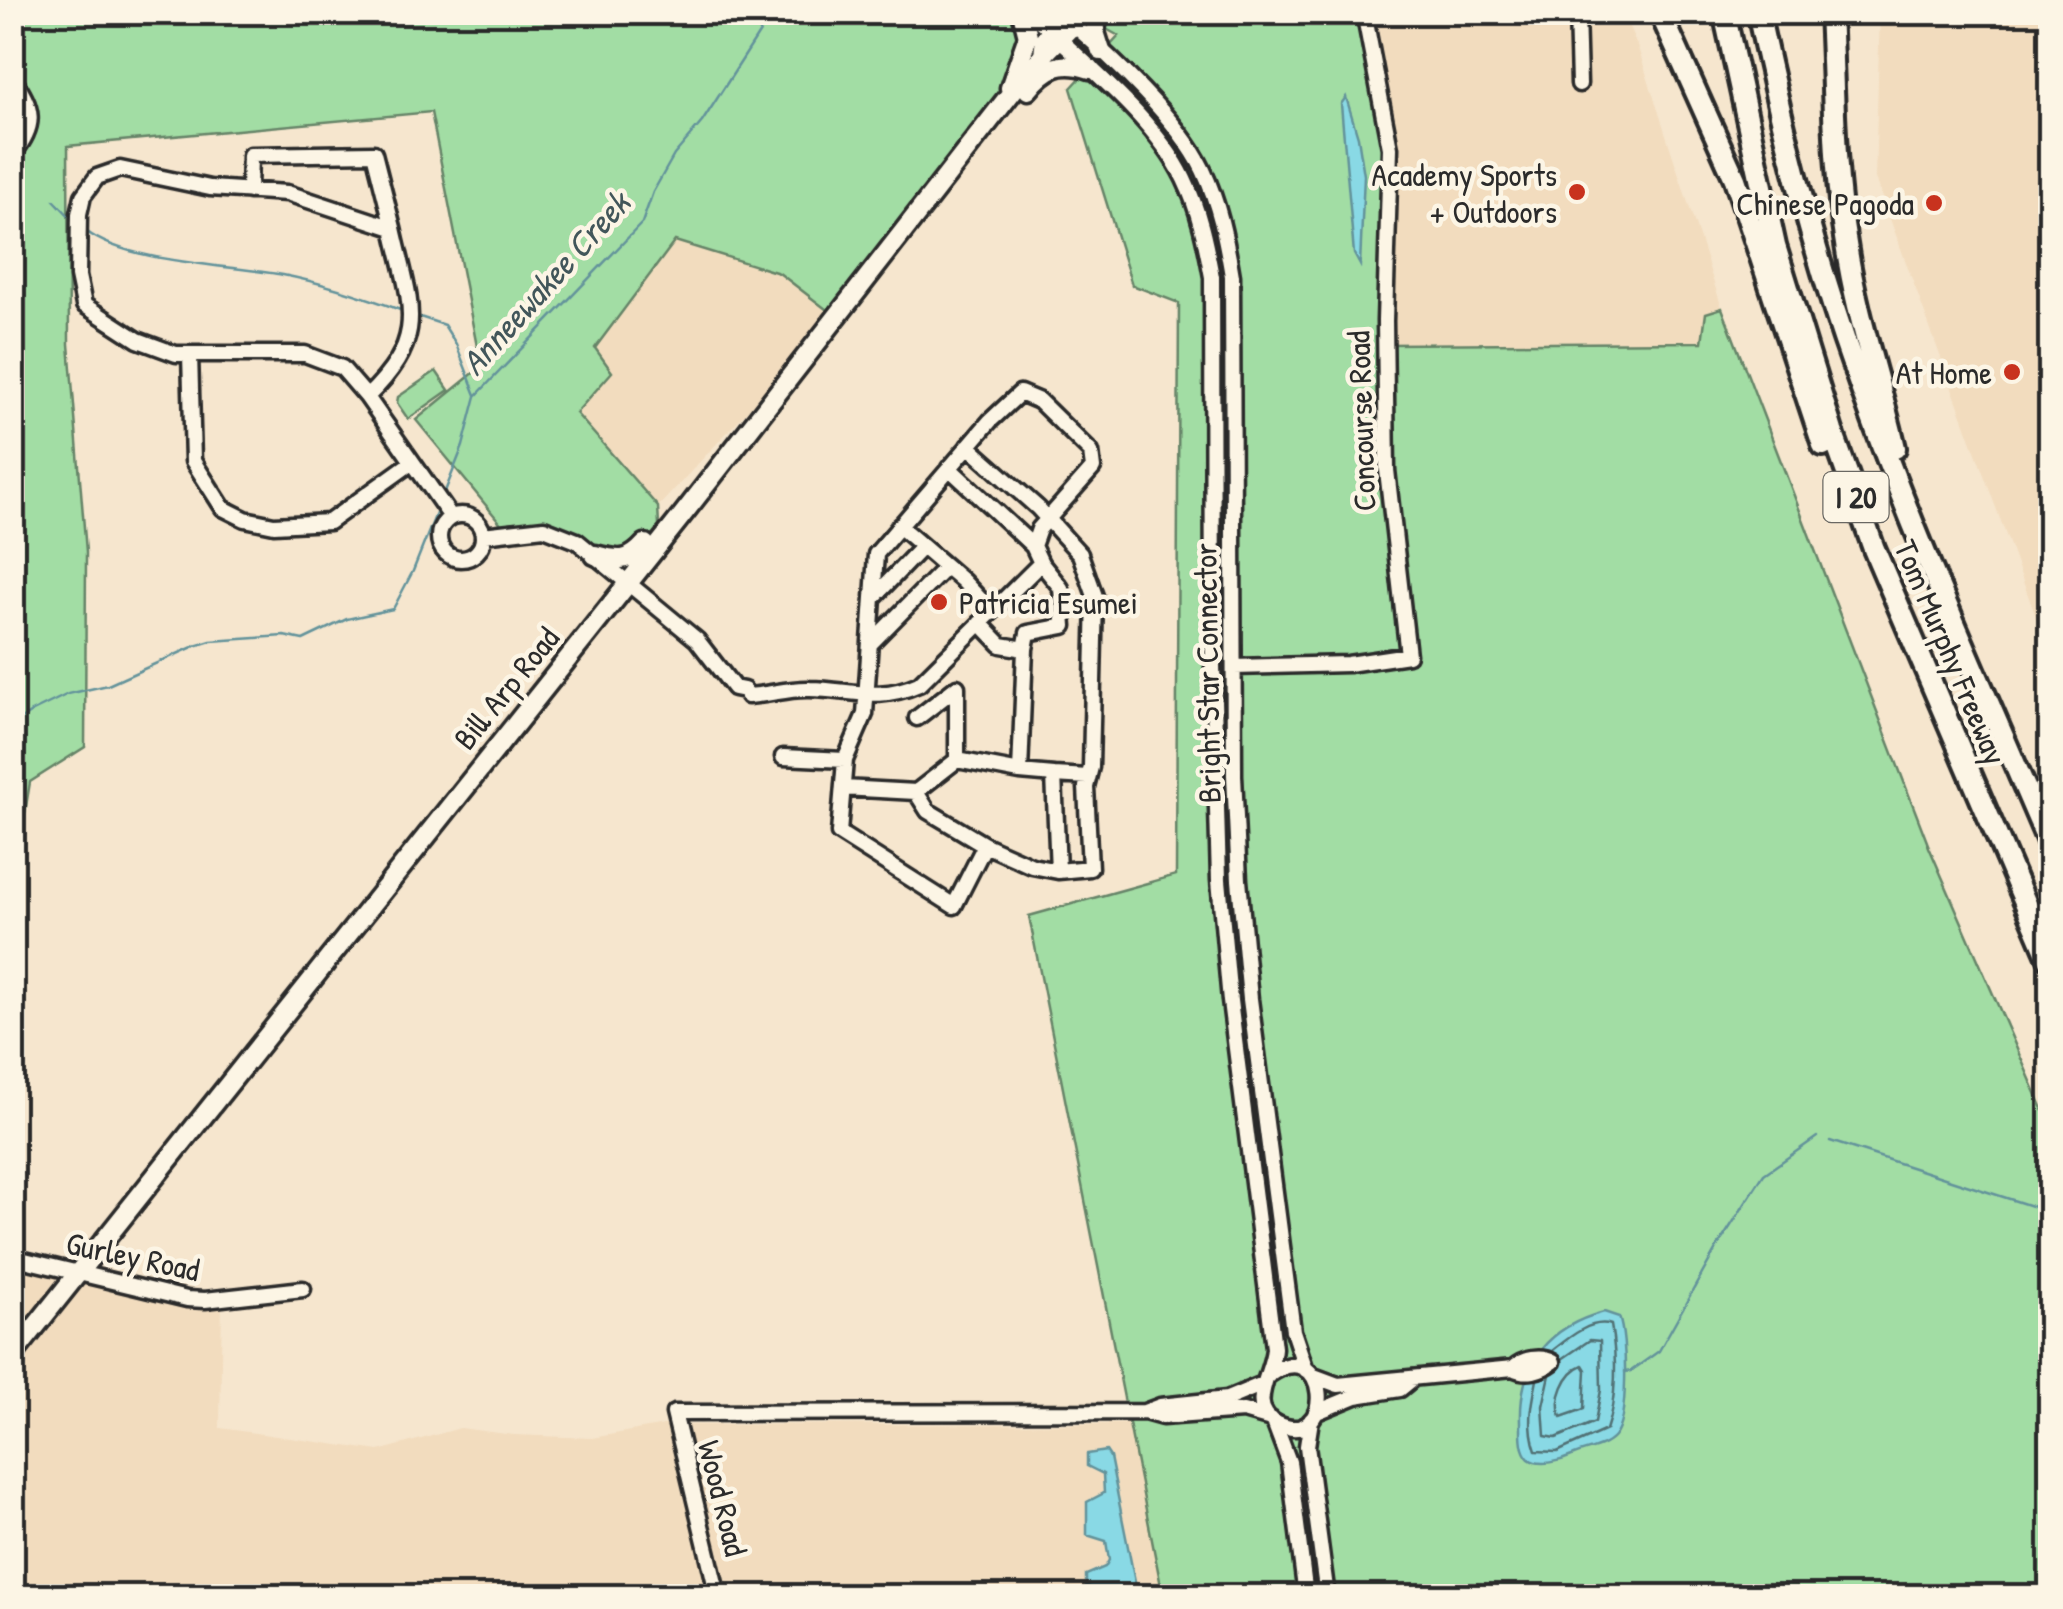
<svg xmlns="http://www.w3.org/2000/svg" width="2063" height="1609" font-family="'Patrick Hand',sans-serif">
	<rect width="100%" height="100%" fill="#f6e6ce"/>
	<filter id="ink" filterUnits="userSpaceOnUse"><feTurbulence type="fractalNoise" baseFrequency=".01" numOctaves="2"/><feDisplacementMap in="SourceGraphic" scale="20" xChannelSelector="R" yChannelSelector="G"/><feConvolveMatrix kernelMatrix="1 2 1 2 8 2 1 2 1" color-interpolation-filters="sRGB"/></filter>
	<g filter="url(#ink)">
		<!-- built -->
		<path fill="#f2dcbe" d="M 1364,13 L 1623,13 L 1637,45 L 1722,308 L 1706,313 L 1703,342 L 1385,344 Z
			M 1880,13 L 2050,13 L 2050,655 L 1875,178 Z
			M 676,240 L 779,273 L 835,316 L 658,507 L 576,413 L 611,372 L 594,349 Z
			M 13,1258 L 78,1273 L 222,1298 L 220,1428 L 297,1439 L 379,1451 L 460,1428 L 514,1435 L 592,1438 L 664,1425 L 1129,1424 L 1163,1596 L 13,1596 Z"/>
		<!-- green -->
		<path fill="#a2dda4" stroke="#668468" stroke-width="2.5" d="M 1031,12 L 1051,31 L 835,316 L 779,273 L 675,241 L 595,348 L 612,372 L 576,413 L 658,507 L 659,526 L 632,559 L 620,561 L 544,528 L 507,531 L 416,420 L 481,367 L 431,112 L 68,146 L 69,344 L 86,552 L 85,747 L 30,782 L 13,886 L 13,13 Z
			M 1077,13 L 1364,13 L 1390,148 L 1385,344 L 1702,342 L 1706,313 L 1722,308 L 1929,847 L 2050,1125 L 2050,1596 L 1163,1596 L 1029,916 L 1176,875 L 1179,303 L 1132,285 L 1071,88 L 1119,36 Z
			M 436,371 L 449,390 L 408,419 L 397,403 L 398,397 Z"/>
		<!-- water -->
		<path fill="#89d9e5" stroke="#63939b" stroke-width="2.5" d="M 1346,97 L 1358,137 L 1364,175 L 1360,265 L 1354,254 L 1341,104 Z
			M 1604,1312 L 1619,1317 C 1627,1338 1629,1420 1614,1437 C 1605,1448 1584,1450 1572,1456 C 1561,1461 1539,1467 1529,1459 C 1520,1451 1521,1433 1521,1422 C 1519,1364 1547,1327 1604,1312 Z
			M 1106,1451 L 1110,1457 L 1136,1587 C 1122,1590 1098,1593 1086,1585 L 1086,1575 L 1105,1567 L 1109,1560 L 1106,1541 L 1087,1535 L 1087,1502 L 1104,1493 L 1103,1474 L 1087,1466 L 1087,1454 Z"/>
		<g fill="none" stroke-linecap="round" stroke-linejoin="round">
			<!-- shore -->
			<path stroke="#517175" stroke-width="2.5" d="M 1583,1365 L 1586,1370 L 1584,1409 L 1561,1417 C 1554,1400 1565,1372 1583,1365 Z
				M 1550,1375 L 1543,1406 L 1545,1436 L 1556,1438 L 1595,1422 L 1601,1390 L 1600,1341 L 1590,1340 L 1562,1359
				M 1537,1380 C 1532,1404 1527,1426 1536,1451 L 1557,1452 L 1606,1430 C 1617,1399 1617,1358 1611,1325 C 1591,1318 1567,1339 1552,1351"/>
			<!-- stream -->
			<path stroke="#63939b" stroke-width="2.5" d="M 54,200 L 74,221
				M 86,231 C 126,263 231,265 283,275 C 324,283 363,296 403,311
				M 420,317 L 444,325 L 456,344 L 476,395
				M 444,494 L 463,446 L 476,396 L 642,223 L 653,192 L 674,155 L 702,122 L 760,32 L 764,12
				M 12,726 L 31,712 L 68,694 L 108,685 L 195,646 L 211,641 L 284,636 L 303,640 L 347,619 L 393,609 L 413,571 L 437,511
				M 1830,1141 L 2050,1212
				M 1625,1372 L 1631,1371 L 1659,1351 L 1716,1249 L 1764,1174 L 1817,1137"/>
			<!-- minor casing -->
			<g stroke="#2b2b2b" stroke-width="21">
				<path id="minor" d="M 1031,12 C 1080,61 1154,117 1184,179 C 1199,210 1206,244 1212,277 L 1213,666 L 1219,880 L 1230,1001 L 1274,1348 C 1273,1373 1244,1408 1278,1424 C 1337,1451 1330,1331 1269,1375
					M 1577,12 L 1579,84
					M 1068,20 C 1110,56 1179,120 1203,170 C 1219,204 1226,239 1232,276 L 1234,775 L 1239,880 L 1250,999 L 1293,1331 L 1306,1370
					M 12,77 C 33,109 38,124 12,155
					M 249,191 L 250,155 L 374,153 L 393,228
					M 190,354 L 193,461 L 223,508 L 245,519 L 274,525 L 329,522 L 411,463
					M 367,397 C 430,336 410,305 393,228 L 287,193 L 210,188 L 120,169 L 97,177 L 83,196 L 79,214 L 78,276 L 84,305 L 138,340 L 176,354 L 305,354 L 342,368 L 367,397 L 451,517
					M 968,446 L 1038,508 L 1080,554 L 1095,596 L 1091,767 L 1086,787 L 1090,868 L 1058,871
					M 949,468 L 1033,546
					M439 537a22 22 0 1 1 44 0a22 22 0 1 1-44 0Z
					M 899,526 L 963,581 L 992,612
					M 483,535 L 544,528 L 577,541 L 697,640 L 734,688 L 744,690 L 748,696 C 770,695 788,688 810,689 C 853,690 878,702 919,684 L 1041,563 L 1033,546 L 1039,529 L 1093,468 L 1091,452 L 1039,401 L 1020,393 L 990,421 L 876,554 L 865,714 L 845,760 L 839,833 L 954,906 L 985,845 L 1032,866 L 1058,871 L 1054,775 L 1020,772 L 1025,649 L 1001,645 L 980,623
					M 875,596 L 922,547
					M 872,642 L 946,567
					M 1025,649 L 1028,633 L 1064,626 L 1061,588 L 1041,563
					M 1234,667 L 1348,664 L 1408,655 L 1387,470 L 1385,321 L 1390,148 L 1364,12
					M 917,718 L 957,687
					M 783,757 L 845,760
					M 957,760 L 1020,772
					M 1054,775 L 1088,777
					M 843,788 L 916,792 L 957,760 L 957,687
					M 916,792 L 928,811 L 985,845
					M 12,1257 L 187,1299 L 205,1300 L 303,1289
					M 1314,1376 L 1338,1385 L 1513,1368 C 1526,1375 1541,1371 1553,1362 C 1541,1355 1522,1359 1513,1368
					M 1263,1384 L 1227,1399 L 1160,1406 L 1144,1412 L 1162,1417 L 1243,1411 L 1271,1419
					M 1317,1412 L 1356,1396 L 1400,1389 L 1411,1380
					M 1311,1420 L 1307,1446 L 1327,1596
					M 1274,1422 L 1289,1462 L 1306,1596
					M 718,1596 L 674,1413 L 1144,1412"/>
			</g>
			<!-- major casing -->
			<g stroke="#2b2b2b" stroke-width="25">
				<path id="major" d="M 1098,12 L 1095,32 L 1101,51
					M 1043,55 L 1045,39 L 1065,12
					M 1010,88 L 1028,36 L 1022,12
					M 1028,90 C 1047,66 1062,60 1090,69
					M 595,555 C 619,561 628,563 645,544
					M 12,1356 L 680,518 L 1012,92 C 1035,63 1060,36 1088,12"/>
			</g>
			<!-- highway casing -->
			<g stroke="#2b2b2b" stroke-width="28">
				<path id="highway" d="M 1660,12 L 1735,179 L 1823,445
					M 1724,12 L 1775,246 L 1832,431 L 1874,549 L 2050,960
					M 1758,12 C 1784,134 1813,253 1855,370 C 1911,532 1983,688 2050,846
					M 1830,12 C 1834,90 1833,168 1846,244 C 1856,313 1879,380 1895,448"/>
			</g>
			<!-- minor -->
			<use href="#minor" stroke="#fcf5e5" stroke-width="14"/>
			<!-- major -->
			<use href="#major" stroke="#fcf5e5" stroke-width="18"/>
			<!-- highway -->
			<use href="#highway" stroke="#fcf5e5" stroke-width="20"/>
		</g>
	</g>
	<!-- markers -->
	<g fill="#c8321e" stroke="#fcf5e5" stroke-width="4">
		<circle cx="1577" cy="192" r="10"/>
		<circle cx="1934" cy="203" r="10"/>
		<circle cx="2012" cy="372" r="10"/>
		<circle cx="939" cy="602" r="10"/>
	</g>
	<g text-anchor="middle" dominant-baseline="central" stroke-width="9" stroke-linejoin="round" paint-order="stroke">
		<!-- shield labels -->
		<rect fill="#fcf5e5" stroke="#6a6863" stroke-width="2.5" x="1823.5" y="472" width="65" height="50" rx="8"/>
		<g font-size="30" font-weight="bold" fill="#2b2b2b">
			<text x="1856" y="497">I 20</text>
		</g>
		<!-- poi labels -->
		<g font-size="32" fill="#2b2b2b" stroke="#fcf5e5" text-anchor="end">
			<text x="1557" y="174">Academy Sports<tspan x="1557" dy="37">+ Outdoors</tspan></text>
			<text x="1914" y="203">Chinese Pagoda</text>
			<text x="1992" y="372">At Home</text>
			<text x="959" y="602" text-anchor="start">Patricia Esumei</text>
		</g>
		<!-- street labels -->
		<g font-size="32" fill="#2b2b2b" stroke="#fcf5e5">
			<text transform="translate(1361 421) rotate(-92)">Concourse Road</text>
			<text transform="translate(1951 652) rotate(67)">Tom Murphy Freeway</text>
			<text transform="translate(1207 673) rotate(-91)">Bright Star Connector</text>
			<text transform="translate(506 688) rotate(-51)">Bill Arp Road</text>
			<text transform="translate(133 1256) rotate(12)">Gurley Road</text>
			<text transform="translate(723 1498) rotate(76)">Wood Road</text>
		</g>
		<!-- water labels -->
		<g font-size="35" font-style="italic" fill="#42565a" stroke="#fcf5e5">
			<text transform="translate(545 283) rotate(-48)">Anneewakee Creek</text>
		</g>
	</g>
	<!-- margin -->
	<rect width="2063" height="1609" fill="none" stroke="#fcf5e5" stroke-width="50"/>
	<rect x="25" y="25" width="2013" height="1559" fill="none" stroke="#2b2b2b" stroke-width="4" filter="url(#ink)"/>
</svg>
